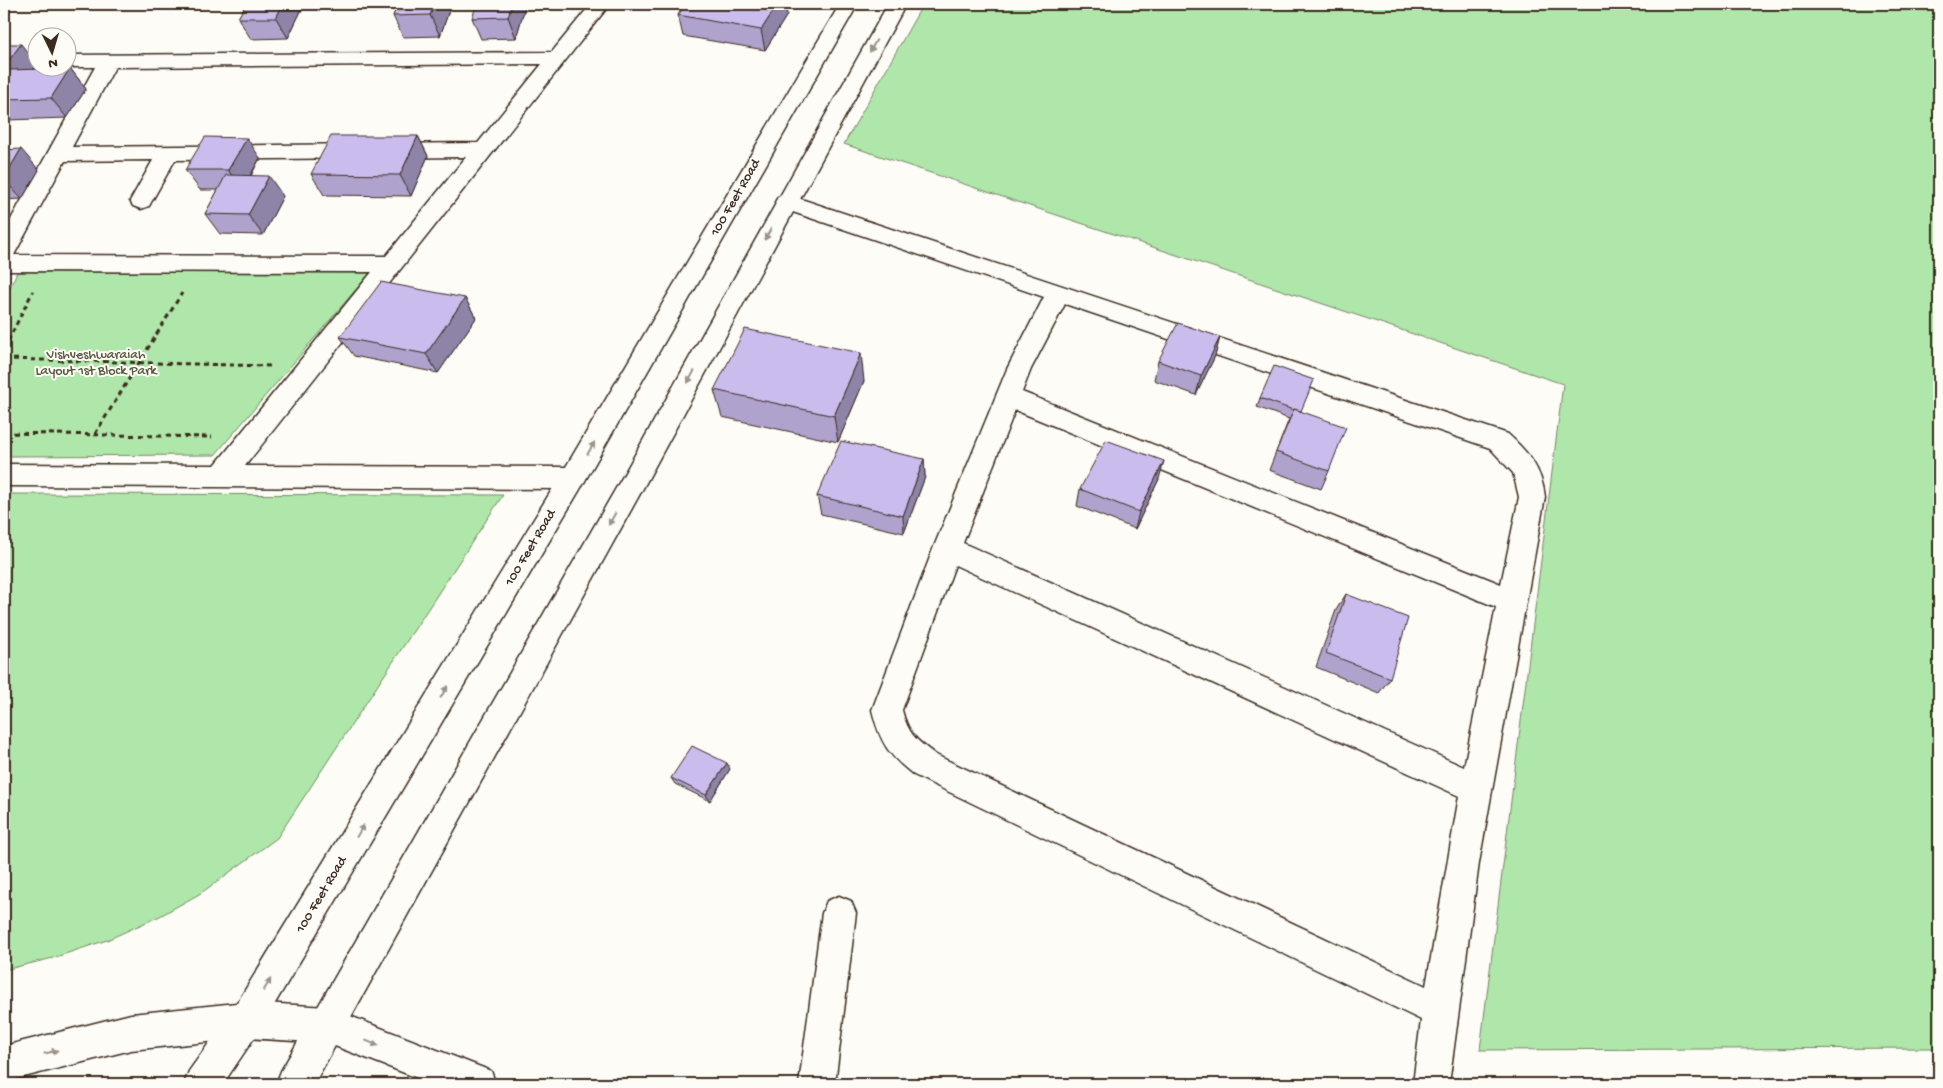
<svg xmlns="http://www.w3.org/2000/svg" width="1943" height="1088" font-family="'Gochi Hand',sans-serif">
	<rect width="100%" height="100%" fill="#fdfcf7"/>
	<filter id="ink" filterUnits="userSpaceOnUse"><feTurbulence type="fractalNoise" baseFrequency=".02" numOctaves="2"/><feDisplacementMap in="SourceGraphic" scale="10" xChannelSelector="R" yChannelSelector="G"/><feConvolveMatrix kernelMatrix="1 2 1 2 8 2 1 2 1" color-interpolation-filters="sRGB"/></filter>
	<g filter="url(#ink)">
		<!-- green -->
		<path fill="#afe6a9" stroke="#758864" d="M 923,4 L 1939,4 L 1939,1048 L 1480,1050 L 1563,384 L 844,144 Z
			M 17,272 L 370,273 L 215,455 L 4,456 L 4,301 Z
			M 4,494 L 503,495 L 277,838 L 201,893 L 160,916 L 107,940 L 53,958 L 4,970 Z"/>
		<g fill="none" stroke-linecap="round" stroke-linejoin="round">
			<!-- minor casing -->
			<g stroke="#3b2a1e" stroke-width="3">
				<path id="minor" d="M 591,4 L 610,4 L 245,466 L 573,467 L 582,470 L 586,478 L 582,486 L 573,489 L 4,486 L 4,464 L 215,465 L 372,272 L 4,271 L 4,232 L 95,67 L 68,67 L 68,55 L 552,52 ZM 542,64 L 478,143 L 72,147 L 115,67 ZM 466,157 L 386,256 L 14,255 L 65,161 L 153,160 L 130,201 L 133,206 L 141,209 L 149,206 L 175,160 Z
					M 4,55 L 38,55 L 38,67 L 4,67 Z
					M 786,194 L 1508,434 C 1528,452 1542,469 1545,497 L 1479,863 L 1449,1084 L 1413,1084 L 1421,1020 L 914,775 C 888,755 880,742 872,710 L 933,549 L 1007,369 L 1044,297 L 778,207 L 775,202 L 778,197 ZM 1065,304 L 1490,448 L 1513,473 L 1519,497 L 1501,584 L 1022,392 L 1031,369 ZM 1015,410 L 1496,607 L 1464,767 L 963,543 ZM 955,565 L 1459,796 L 1426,986 L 936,755 C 916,740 908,734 902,710 Z
					M 839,896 L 851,901 L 856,913 L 835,1084 L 799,1084 L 822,913 L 827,901 Z
					M 246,1002 L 327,1007 L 491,1071 L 496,1084 L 433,1084 L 327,1043 L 246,1038 L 131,1050 L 4,1082 L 4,1046 L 131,1014 Z"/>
			</g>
			<!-- major casing -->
			<g stroke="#3b2a1e" stroke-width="3">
				<path id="major" d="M 840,4 L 858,4 L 582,486 L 258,1032 L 223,1084 L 184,1084 L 189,1071 L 234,1008 L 564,470 Z
					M 888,4 L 906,4 L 641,492 L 314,1084 L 276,1084 L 281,1071 L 623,476 Z"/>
			</g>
			<!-- path -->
			<path stroke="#3b2a1e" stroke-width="3" stroke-dasharray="5 4" stroke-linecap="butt" d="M 4,349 L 33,291
				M 4,359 L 270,366
				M 4,433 L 212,437
				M 95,434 L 182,293"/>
			<!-- minor -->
			<use href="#minor" fill="#fdfcf7" fill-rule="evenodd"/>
			<!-- major -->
			<use href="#major" fill="#fdfcf7" fill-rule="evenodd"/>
		</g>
		<!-- wall -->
		<path fill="#afa2cd" stroke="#3b2a1e" d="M 232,4 L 310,4 L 309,5 L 300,5 L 302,9 L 288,38 L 251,39 L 238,18 L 246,5 L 233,5 Z
			M 398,4 L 448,4 L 450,8 L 440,36 L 403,37 L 393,16 Z
			M 686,4 L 785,4 L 787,15 L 765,50 L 683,36 L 678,15 Z
			M 525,7 L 516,38 L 481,39 L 472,18 Z
			M 4,44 L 37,64 L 34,69 L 70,68 L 86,89 L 67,118 L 7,120 L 4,116 Z
			M 418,136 L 428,156 L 411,196 L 324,195 L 311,174 Z
			M 4,150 L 39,170 L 22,199 L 4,200 Z
			M 260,158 L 251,176 L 283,196 L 263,235 L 220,234 L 205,214 L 218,190 L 200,190 L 185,170 Z
			M 465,298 L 476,318 L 438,373 L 354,356 L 340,337 Z
			M 1220,337 L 1215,356 L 1196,395 L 1154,380 L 1158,361 Z
			M 864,381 L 838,442 L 722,417 L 714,390 Z
			M 1260,398 L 1301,411 L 1329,471 L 1321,489 L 1269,470 L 1289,419 L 1257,407 Z
			M 924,459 L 925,477 L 904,533 L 821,514 L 817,496 Z
			M 1159,479 L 1135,529 L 1077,506 L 1080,489 Z
			M 1346,594 L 1390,678 L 1379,693 L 1316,667 L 1336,610 Z
			M 730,769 L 710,801 L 675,784 L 671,778 Z"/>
		<!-- shaded-wall -->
		<path fill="#8e84a7" stroke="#3b2a1e" d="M 283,4 L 299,4 L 302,9 L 288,38 L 276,18 Z
			M 435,4 L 448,4 L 450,8 L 440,36 L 430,15 Z
			M 512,4 L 524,4 L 525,7 L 516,38 L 508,17 Z
			M 778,4 L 785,4 L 787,15 L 765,50 L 761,30 Z
			M 21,44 L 37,64 L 14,98 L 4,96 L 4,67 Z
			M 70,68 L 86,89 L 67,118 L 51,98 Z
			M 418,136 L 428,156 L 411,196 L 400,175 Z
			M 247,138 L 260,158 L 242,190 L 228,170 Z
			M 21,149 L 39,170 L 22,199 L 4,180 L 4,178 Z
			M 269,176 L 283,196 L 263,235 L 248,215 Z
			M 465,298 L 476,318 L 438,373 L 426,354 Z
			M 1220,337 L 1215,356 L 1196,395 L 1201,376 Z
			M 861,353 L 864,381 L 838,442 L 834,416 Z
			M 924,459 L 925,477 L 904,533 L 903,516 Z
			M 1164,461 L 1159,479 L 1135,529 L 1139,512 Z
			M 727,763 L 730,769 L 710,801 L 706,795 Z"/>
		<!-- building -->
		<path fill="#cbbcee" stroke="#3b2a1e" d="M 246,4 L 283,4 L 276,18 L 238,18 Z
			M 398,4 L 435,4 L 430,15 L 393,16 Z
			M 477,4 L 512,4 L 508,17 L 472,18 Z
			M 686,4 L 778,4 L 761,30 L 678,15 Z
			M 4,44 L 21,44 L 4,67 Z
			M 70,68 L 51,98 L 4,99 L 4,79 L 10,70 Z
			M 331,136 L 418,136 L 400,175 L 311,174 Z
			M 205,137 L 247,138 L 228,170 L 185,170 Z
			M 21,149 L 4,178 L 4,150 Z
			M 226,175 L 269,176 L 248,215 L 205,214 Z
			M 381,282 L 465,298 L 426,354 L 340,337 Z
			M 1178,323 L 1220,337 L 1201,376 L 1158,361 Z
			M 745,329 L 861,353 L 834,416 L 714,390 Z
			M 1274,366 L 1314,380 L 1301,411 L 1294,409 L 1293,410 L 1260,398 Z
			M 1294,409 L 1346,427 L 1329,471 L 1276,452 Z
			M 1106,440 L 1164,461 L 1139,512 L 1080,489 Z
			M 841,441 L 924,459 L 903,516 L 817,496 Z
			M 1346,594 L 1408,618 L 1390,678 L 1326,653 Z
			M 692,746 L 727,763 L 706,795 L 671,778 Z"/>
		<!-- one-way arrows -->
		<defs><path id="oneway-solid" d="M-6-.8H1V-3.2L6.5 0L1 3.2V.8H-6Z" transform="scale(1.25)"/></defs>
		<g fill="#9c938a">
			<use href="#oneway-solid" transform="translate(873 46) rotate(119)"/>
			<use href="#oneway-solid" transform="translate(768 234) rotate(119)"/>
			<use href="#oneway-solid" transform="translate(691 377) rotate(119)"/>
			<use href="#oneway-solid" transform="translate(591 448) rotate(-60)"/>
			<use href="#oneway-solid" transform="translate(612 519) rotate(119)"/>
			<use href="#oneway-solid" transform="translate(444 692) rotate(-59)"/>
			<use href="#oneway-solid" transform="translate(360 831) rotate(-59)"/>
			<use href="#oneway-solid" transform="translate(267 985) rotate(-59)"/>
			<use href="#oneway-solid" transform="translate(372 1043) rotate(22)"/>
			<use href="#oneway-solid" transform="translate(51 1052) rotate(-14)"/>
		</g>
	</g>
	<g text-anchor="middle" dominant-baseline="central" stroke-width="4" stroke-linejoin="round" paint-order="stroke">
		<!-- street labels -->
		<g font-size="14" fill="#3b2a1e" stroke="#fdfcf7">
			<text transform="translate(736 198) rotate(-60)">100 Feet Road</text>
			<text transform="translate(531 548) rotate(-59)">100 Feet Road</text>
			<text transform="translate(322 895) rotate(-59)">100 Feet Road</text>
		</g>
		<!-- park labels -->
		<g font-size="14" fill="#585941" stroke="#fdfcf7">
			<text x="96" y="355">Vishveshwaraiah<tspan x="96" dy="16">Layout 1st Block Park</tspan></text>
		</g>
	</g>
	<!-- margin -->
	<rect width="1943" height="1088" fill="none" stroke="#fdfcf7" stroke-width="20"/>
	<rect x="10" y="10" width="1923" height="1068" fill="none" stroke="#3b2a1e" stroke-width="2" filter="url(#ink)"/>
	<!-- north arrow -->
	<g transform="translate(52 52) rotate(175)"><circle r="24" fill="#fdfcf7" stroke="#afa8a0"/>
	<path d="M0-4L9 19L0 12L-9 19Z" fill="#3b2a1e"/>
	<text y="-8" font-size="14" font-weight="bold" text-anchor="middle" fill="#3b2a1e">N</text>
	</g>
</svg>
